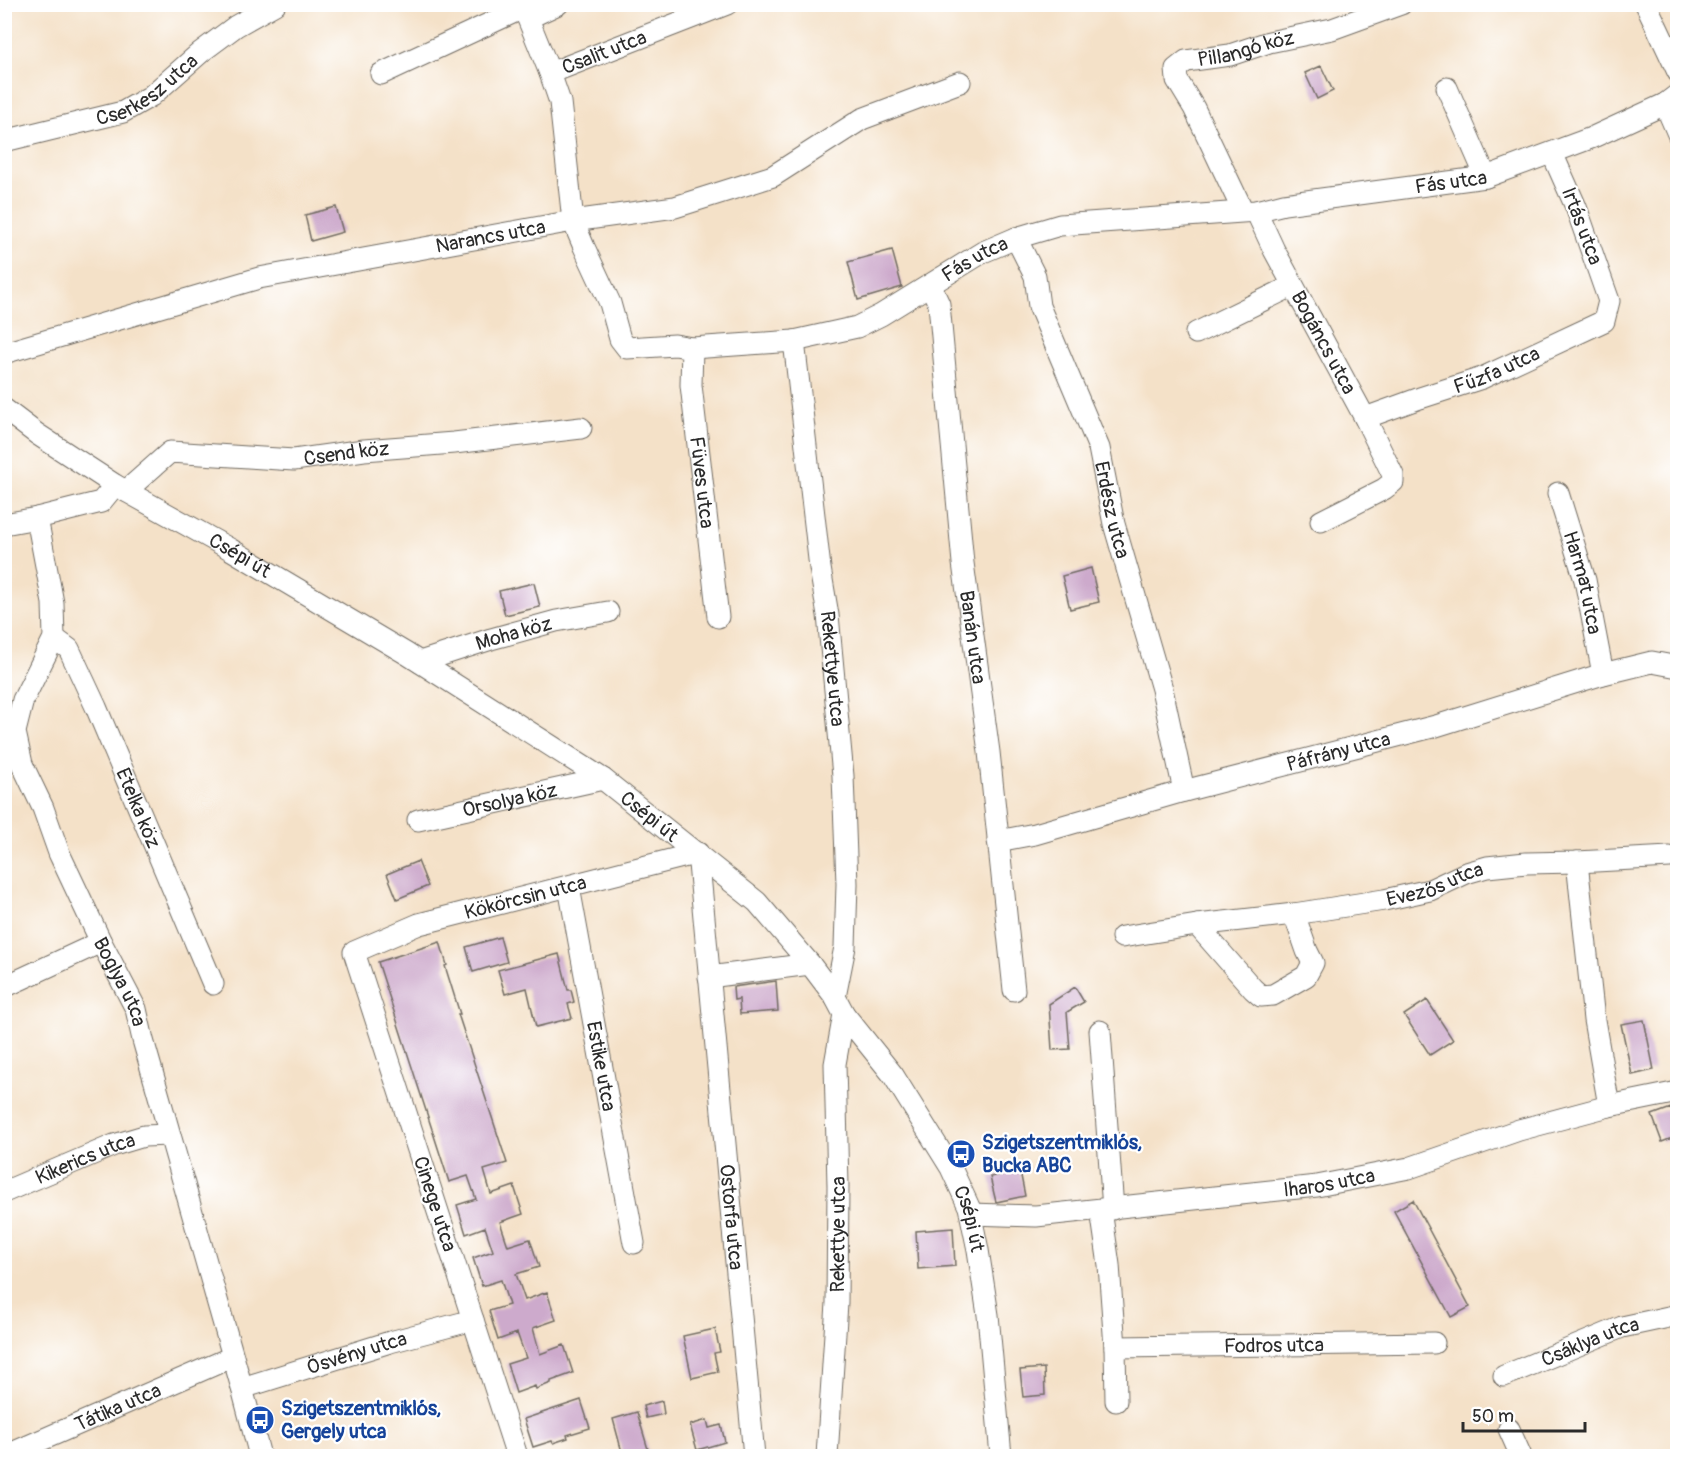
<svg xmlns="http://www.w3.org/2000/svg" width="1682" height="1461" font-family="Pangolin,sans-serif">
	<rect width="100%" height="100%" fill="#fff"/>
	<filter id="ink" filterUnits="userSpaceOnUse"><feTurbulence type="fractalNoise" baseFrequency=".0167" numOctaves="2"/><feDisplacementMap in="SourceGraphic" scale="12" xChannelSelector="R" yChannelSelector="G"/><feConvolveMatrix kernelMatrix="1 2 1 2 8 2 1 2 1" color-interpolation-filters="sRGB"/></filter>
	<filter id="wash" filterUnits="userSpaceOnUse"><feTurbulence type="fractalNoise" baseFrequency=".008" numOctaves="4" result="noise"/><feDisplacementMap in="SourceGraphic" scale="24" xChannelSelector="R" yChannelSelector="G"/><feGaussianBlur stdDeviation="1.35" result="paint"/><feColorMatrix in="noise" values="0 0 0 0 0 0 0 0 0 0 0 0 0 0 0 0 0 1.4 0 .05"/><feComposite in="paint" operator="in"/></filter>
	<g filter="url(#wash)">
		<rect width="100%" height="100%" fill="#f4e1c8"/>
		<g id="blocks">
			<!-- building -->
			<path fill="#cdaacc" d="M 1321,66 L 1333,91 L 1317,99 L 1305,73 Z
				M 336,207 L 343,232 L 311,241 L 305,215 Z
				M 892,250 L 902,287 L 858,300 L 848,262 Z
				M 1091,568 L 1099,602 L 1070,609 L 1062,576 Z
				M 534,583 L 540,607 L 505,615 L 499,591 Z
				M 418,861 L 428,886 L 397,899 L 387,874 Z
				M 500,937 L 507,962 L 473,972 L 466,947 Z
				M 440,942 L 447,965 L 445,966 L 460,1014 L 458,1014 L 507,1163 L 484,1170 L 491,1194 L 514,1186 L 523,1214 L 500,1222 L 508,1246 L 530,1239 L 539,1267 L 516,1274 L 525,1300 L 547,1292 L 556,1320 L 533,1328 L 540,1354 L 564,1345 L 573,1373 L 551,1381 L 551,1383 L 536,1389 L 535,1386 L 516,1393 L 507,1364 L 526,1358 L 517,1333 L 498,1340 L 489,1311 L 509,1305 L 501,1280 L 482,1286 L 473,1258 L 493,1251 L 485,1227 L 466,1234 L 457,1205 L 476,1199 L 468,1176 L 449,1182 L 378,962 Z
				M 559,954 L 568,990 L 571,990 L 574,1002 L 568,1004 L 572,1018 L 536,1027 L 527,988 L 505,994 L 498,970 Z
				M 776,981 L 778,1011 L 740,1014 L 739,999 L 734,1000 L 733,987 Z
				M 1075,987 L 1084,1002 L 1067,1012 L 1070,1049 L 1052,1050 L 1049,1004 Z
				M 1427,1000 L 1453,1040 L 1430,1055 L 1404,1015 Z
				M 1644,1020 L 1654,1070 L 1632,1075 L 1621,1024 Z
				M 1671,1108 L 1677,1126 L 1677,1136 L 1662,1142 L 1652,1115 Z
				M 1020,1171 L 1025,1196 L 996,1202 L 990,1177 Z
				M 1413,1200 L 1470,1307 L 1451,1317 L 1394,1211 Z
				M 953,1228 L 955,1266 L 918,1269 L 916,1231 Z
				M 715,1329 L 720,1352 L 714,1353 L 718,1372 L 692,1378 L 683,1336 Z
				M 1044,1368 L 1045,1395 L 1023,1397 L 1020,1370 Z
				M 581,1400 L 590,1428 L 567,1435 L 568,1438 L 553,1443 L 552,1441 L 533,1447 L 524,1419 Z
				M 662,1401 L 664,1414 L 646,1418 L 643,1406 Z
				M 637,1412 L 650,1456 L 623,1456 L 613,1419 Z
				M 707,1420 L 709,1428 L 721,1425 L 725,1442 L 697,1450 L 690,1425 Z"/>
		</g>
	</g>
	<g filter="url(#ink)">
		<use href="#blocks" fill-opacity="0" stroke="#716b62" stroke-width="1.5"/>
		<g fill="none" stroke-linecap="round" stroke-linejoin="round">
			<!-- minor casing -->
			<g stroke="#716b62" stroke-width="23">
				<g id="minor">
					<path id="s1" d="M 522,4 L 550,73 L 560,102 L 573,221 L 584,247 L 610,303 L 620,339 L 627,348 L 675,345 L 692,348 L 794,341 L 857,327 L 881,315 L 983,252 L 1016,238 L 1060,225 L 1256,211 L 1284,204 L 1486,177 L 1591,138 L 1665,104 L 1678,94"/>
					<path d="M 1646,4 L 1678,72"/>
					<path d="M 528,18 L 558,4"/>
					<path id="s2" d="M 550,73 L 727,4"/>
					<path d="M 381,74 L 523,8"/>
					<path d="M 1447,88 L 1486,177"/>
					<path d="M 1665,104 L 1678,134"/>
					<path id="s3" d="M 4,141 L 123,112 L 151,96 L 201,52 L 236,26 L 275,4"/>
					<path id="s4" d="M 1243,211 L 1194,108 L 1177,80 L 1176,69 L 1186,61 L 1230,55 L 1269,42 L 1332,29 L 1401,4"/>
					<path id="s5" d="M 1256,211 L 1274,250 L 1365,418 L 1393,475 L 1393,482 L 1384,489 L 1321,521"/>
					<path id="s6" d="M 1016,238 L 1035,276 L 1039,306 L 1099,448 L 1114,524 L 1162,689 L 1184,791"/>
					<path id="s7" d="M 930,285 L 939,304 L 963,563 L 989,752 L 1014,990"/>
					<path d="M 1196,333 L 1292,286"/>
					<path id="s8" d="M 794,341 L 820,568 L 828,615 L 843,776 L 847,884 L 845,947 L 835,997"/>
					<path id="s9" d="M 692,348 L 691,385 L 718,617"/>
					<path id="s10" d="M 4,353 L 259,278 L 573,221 L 675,207 L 773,176 L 862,119 L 960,82"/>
					<path id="s11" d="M 4,409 L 37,434 L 115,485 L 230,549 L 407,654 L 603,779 L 757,902 L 810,964 L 835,997 L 844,1014 L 893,1075 L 951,1168 L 969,1207 L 978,1250 L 988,1315 L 1001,1456"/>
					<path id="s12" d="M 1365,418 L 1420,398 L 1482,378 L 1604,321 L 1609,301 L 1576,207 L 1552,153"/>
					<path id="s13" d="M 126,491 L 170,452 L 294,460 L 364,450 L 454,443 L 581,428"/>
					<path id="s14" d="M 1558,493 L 1585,580 L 1603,674"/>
					<path id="s15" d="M 37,518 L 53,603 L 54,638 L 23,700 L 15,732 L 22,764 L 43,808 L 59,853 L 101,942 L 136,1009 L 143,1040 L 242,1388 L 260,1456"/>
					<path d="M 4,524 L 37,518 L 101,502 L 115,485"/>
					<path id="s16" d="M 54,638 L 69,649 L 96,707 L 213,984"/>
					<path id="s17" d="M 420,662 L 491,639 L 556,621 L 608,612"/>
					<path id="s18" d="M 418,820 L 603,779"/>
					<path id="s19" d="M 998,841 L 1035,834 L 1184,791 L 1436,726 L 1603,674 L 1652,662 L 1678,667"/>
					<path d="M 1577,862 L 1594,1020 L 1609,1106"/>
					<path id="s20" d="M 569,887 L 634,1243"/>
					<path d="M 1197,925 L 1253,989 L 1261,996 L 1273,995 L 1306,976 L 1313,963 L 1307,951 L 1294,914"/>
					<path id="s21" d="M 1122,937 L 1197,925 L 1294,914 L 1384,900 L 1430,890 L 1466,873 L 1487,867 L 1526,863 L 1577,862 L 1670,857"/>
					<path d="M 709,977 L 810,964"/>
					<path d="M 4,987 L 101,942"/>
					<path d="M 1100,1031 L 1113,1209"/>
					<path id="s22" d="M 4,1192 L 114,1145 L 144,1136 L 169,1135"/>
					<path d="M 1101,1210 L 1109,1265 L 1115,1347 L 1116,1401"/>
					<path id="s23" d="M 971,1214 L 1036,1216 L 1317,1186 L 1409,1168 L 1519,1130 L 1609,1106 L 1678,1092"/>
					<path id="s24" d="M 1115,1347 L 1434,1343"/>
					<path id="s25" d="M 1504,1376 L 1622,1327 L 1678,1315"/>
					<path id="s26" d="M 242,1388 L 390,1342 L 473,1320"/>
					<path d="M 1509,1429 L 1521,1456"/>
					<path id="s27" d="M 5,1456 L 232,1357"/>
					<path id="s28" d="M 517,1456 L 354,952 L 419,924 L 698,853 L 754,1456"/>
					<path id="s29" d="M 827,1456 L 837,1303 L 838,1186 L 835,1064 L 844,1014"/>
				</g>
			</g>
			<!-- minor -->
			<use href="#minor" stroke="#fff" stroke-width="21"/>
		</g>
	</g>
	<!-- icons -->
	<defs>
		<g id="bus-disc" transform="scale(1.5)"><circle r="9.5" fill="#1a4fb4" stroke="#fff"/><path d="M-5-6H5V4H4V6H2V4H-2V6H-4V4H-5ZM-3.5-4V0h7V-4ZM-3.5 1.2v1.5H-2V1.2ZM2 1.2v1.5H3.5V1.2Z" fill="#fff"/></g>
	</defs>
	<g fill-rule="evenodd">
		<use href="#bus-disc" x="961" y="1154"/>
		<use href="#bus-disc" x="260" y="1420"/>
	</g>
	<g text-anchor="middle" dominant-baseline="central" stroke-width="4.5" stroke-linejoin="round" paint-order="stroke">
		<!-- street labels -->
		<g font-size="20" fill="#2b2b2b" stroke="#fff">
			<text stroke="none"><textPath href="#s4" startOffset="232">Pillangó köz</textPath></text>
			<text stroke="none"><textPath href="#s2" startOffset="58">Csalit utca</textPath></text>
			<text stroke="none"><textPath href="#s3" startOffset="154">Cserkesz utca</textPath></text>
			<text stroke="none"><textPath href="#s1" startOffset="1218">Fás utca</textPath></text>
			<text transform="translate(1582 226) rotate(69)">Irtás utca</text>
			<text stroke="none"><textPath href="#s10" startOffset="501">Narancs utca</textPath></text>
			<text stroke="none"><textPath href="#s1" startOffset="732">Fás utca</textPath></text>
			<text stroke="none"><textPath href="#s5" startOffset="148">Bogáncs utca</textPath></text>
			<text stroke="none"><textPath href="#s12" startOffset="140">Fűzfa utca</textPath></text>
			<text stroke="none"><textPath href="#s13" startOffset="236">Csend köz</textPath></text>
			<text stroke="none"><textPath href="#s9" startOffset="135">Füves utca</textPath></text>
			<text stroke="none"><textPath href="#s6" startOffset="290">Erdész utca</textPath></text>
			<text stroke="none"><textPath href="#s11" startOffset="278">Csépi út</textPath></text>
			<text stroke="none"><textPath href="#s14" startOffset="93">Harmat utca</textPath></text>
			<text stroke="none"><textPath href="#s17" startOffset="98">Moha köz</textPath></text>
			<text stroke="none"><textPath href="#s7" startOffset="356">Banán utca</textPath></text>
			<text stroke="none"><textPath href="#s8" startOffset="330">Rekettye utca</textPath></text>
			<text stroke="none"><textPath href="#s19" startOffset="352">Páfrány utca</textPath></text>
			<text stroke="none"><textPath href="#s18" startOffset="94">Orsolya köz</textPath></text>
			<text stroke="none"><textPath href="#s16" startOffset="192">Etelka köz</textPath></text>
			<text stroke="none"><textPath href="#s11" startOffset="764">Csépi út</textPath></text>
			<text stroke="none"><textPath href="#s21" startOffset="318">Evezős utca</textPath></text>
			<text stroke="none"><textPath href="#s28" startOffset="710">Kökörcsin utca</textPath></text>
			<text stroke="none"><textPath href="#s15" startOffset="496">Boglya utca</textPath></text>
			<text stroke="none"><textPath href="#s20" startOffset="182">Estike utca</textPath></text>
			<text stroke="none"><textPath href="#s22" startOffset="88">Kikerics utca</textPath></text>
			<text stroke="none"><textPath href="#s23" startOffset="360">Iharos utca</textPath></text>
			<text transform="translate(435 1204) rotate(72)">Cinege utca</text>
			<text stroke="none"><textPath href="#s28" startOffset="1254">Ostorfa utca</textPath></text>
			<text stroke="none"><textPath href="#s11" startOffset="1286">Csépi út</textPath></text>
			<text stroke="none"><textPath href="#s29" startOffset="222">Rekettye utca</textPath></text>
			<text stroke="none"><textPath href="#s25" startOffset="93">Csáklya utca</textPath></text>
			<text stroke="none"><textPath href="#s24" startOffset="159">Fodros utca</textPath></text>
			<text stroke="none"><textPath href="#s26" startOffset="120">Ösvény utca</textPath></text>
			<text stroke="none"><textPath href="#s27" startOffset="123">Tátika utca</textPath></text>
		</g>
		<!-- transit labels -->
		<g font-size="20" font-weight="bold" fill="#164399" stroke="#fff" text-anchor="start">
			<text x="982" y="1142">Szigetszentmiklós,<tspan x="982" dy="23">Bucka ABC</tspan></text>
			<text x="281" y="1408">Szigetszentmiklós,<tspan x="281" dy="23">Gergely utca</tspan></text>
		</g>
	</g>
	<!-- margin -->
	<rect width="1682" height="1461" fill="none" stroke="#fff" stroke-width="24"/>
	<!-- scale -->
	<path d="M1463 1422v9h122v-9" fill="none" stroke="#2b2b2b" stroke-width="3"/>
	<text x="1472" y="1422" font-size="18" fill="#2b2b2b" stroke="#ffffff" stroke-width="4.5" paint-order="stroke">50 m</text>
</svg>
